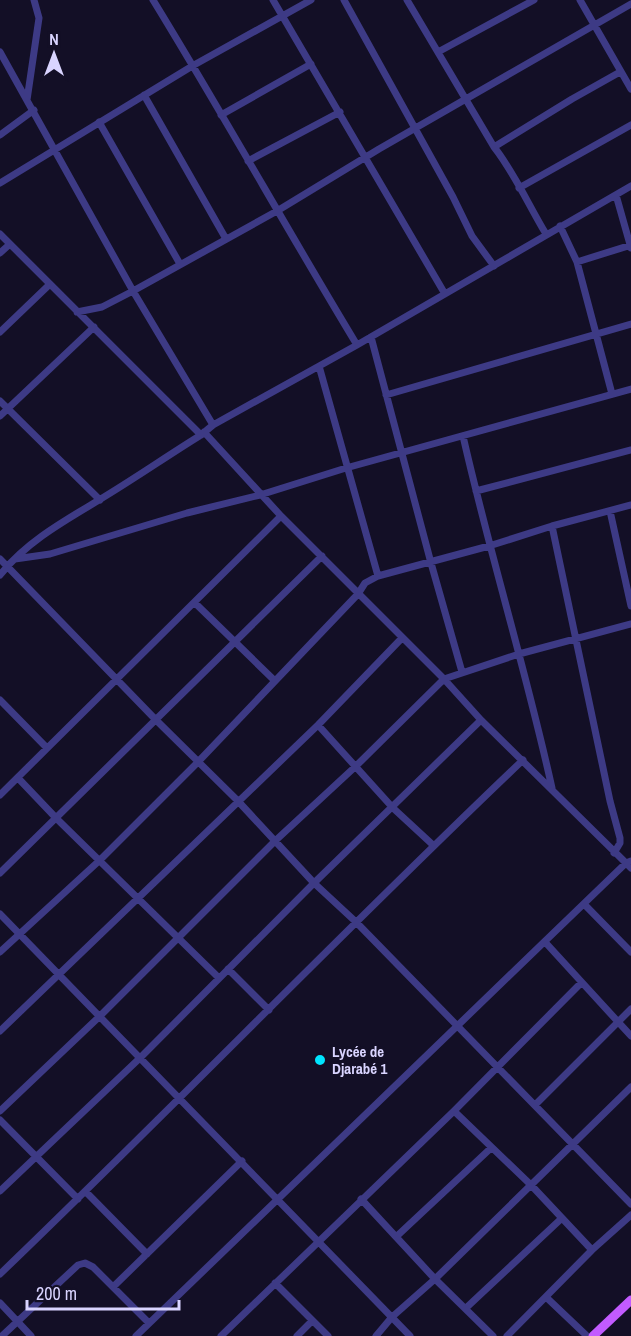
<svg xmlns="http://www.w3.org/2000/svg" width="631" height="1336" font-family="'Archivo Narrow',sans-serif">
	<rect width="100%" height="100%" fill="#130f26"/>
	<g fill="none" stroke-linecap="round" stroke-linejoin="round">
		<!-- minor -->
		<path stroke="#3d3a85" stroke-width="7" d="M 153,0 C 223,114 288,231 357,345
			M 273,0 L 445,294
			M 344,0 L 453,197 L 472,236 L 494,266
			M 407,0 L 494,147 C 514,172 529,206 546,234
			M 580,0 L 631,89
			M 0,52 L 133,291 L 213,425
			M 438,52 L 534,0
			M 144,95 L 226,239
			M 27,100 L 39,18 L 34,0
			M 221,115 L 311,64
			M 99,122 L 180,264
			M 0,135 L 34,110
			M 494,147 L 572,99 L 620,72
			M 248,161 L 340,112
			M 0,183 L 194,65 L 311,0
			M 519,188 L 631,125
			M 616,195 L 631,248
			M 560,226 L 577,262 L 631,245
			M 0,234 L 201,435
			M 0,253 L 10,244
			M 577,262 L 612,394
			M 77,312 L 102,307 L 133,291 L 277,211 L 379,149 L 631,4
			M 0,332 L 49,285
			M 371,337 L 431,563 L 462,672
			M 319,366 L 378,576
			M 386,395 L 631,324
			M 0,401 L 100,500
			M 0,416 L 94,327
			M 204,432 L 281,516 L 444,679 L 481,720 L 631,868
			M 463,436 C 490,555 526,670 552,788
			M 476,491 L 631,450
			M 610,511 L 631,606
			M 552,526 L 610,801 L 620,838 L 620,843 L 614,853
			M 0,559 L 156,720 L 237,800 L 314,883 L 356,922 L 631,1204
			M 15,559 L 50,554 L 187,513 L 260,495 L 346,468 L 631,389
			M 0,575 C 26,542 64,521 99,500 C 134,479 167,456 201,435 L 213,425 L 357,345 L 631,186
			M 195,603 L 275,681
			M 0,700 L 47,748
			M 318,725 L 393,808 L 433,845
			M 18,778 L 57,819 L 219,978
			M 0,795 L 281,516
			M 0,873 L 322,556
			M 584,904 L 631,952
			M 0,914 L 410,1336
			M 545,942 L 631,1036
			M 0,952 L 100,860 L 198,762 L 358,594 L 365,583 L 378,576 L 489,546 L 552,526 L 631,505
			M 228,969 L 269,1010
			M 0,1031 L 318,725 L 402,638
			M 535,1105 L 631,1009
			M 0,1111 L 100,1016 L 275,841 L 356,766 L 444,679 L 519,654 L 631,624
			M 454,1111 L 531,1185 L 592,1250
			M 0,1120 L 78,1199
			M 0,1191 L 141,1057 L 314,883 L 481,720
			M 86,1192 L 147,1254
			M 361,1199 L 435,1279 L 493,1336
			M 397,1236 L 491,1148
			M 0,1274 C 176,1105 345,929 523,760
			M 275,1283 L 328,1336
			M 113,1287 L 242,1161
			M 547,1298 L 587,1336
			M 0,1303 L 31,1336
			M 466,1308 L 562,1218
			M 2,1336 L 78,1265 L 85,1263 L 93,1267 L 149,1323
			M 136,1336 L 626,863 L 631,861
			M 221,1336 L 454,1111 L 581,983
			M 297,1336 L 312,1321
			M 376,1336 L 392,1317 L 435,1279 L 631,1087
			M 507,1336 L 592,1250 L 631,1215"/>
		<!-- major -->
		<path stroke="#c25bff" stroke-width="9" d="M 593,1336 L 631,1300"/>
	</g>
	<!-- markers -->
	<circle fill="#00e5ff" stroke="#130f26" stroke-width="2" cx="320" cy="1060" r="6"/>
	<g text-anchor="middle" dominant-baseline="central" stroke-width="5" stroke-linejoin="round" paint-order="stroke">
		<!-- poi labels -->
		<g font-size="15" font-weight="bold" fill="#d9d4ff" stroke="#130f26" text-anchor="start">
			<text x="332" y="1051">Lycée de<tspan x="332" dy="17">Djarabé 1</tspan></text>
		</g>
	</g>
	<!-- north arrow -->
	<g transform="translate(54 54)" stroke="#130f26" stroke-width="4.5" paint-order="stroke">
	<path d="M0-4.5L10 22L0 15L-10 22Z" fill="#d9d4ff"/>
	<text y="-9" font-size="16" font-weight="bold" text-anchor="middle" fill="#d9d4ff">N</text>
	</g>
	<!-- scale -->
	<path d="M27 1300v9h152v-9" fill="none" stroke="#d9d4ff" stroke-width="3"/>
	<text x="36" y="1300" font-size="18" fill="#d9d4ff" stroke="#130f26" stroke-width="4.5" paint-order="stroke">200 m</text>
</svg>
